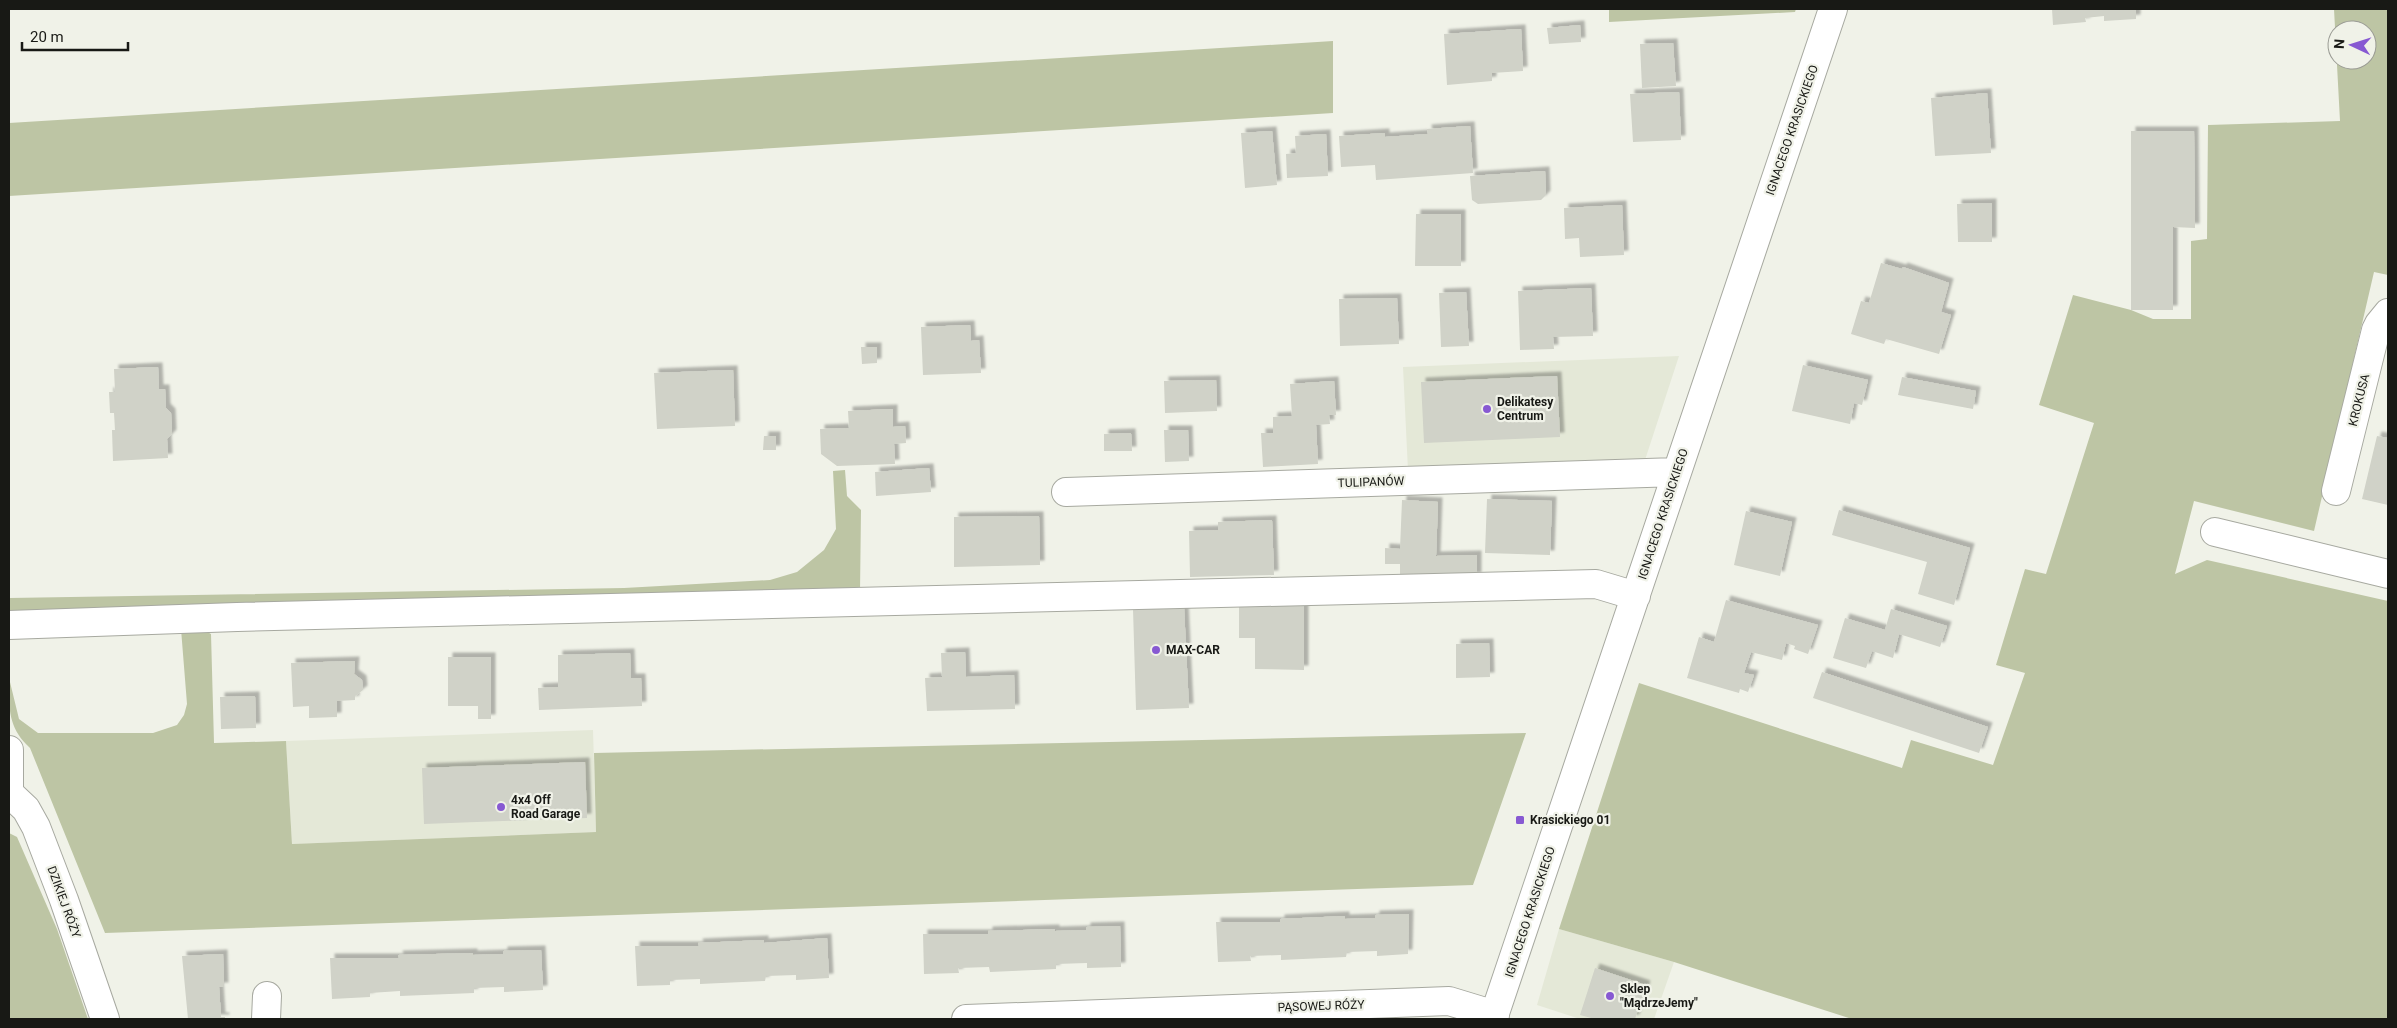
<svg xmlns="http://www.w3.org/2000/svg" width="2397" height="1028" font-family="Roboto,sans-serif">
	<defs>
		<filter id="shadow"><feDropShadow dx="4.5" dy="-4.5" stdDeviation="1" flood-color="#0004"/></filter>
	</defs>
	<rect width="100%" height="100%" fill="#f0f2e8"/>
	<!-- built -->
	<path fill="#e4e8d7" d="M 1679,356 L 1645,460 L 1408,471 L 1403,367 Z
		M 593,730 L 596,832 L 292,844 L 286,741 Z
		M 1559,929 L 1674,962 L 1654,1019 L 1580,1019 L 1537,1005 Z"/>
	<!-- green -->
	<path fill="#bdc5a4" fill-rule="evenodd" d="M 1609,9 L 1796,9 L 1795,12 L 1609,22 Z
		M 2334,9 L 2388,9 L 2388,275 L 2374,272 L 2314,531 L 2194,501 L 2175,574 L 2207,560 L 2388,601 L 2388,1019 L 1852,1019 L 1674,962 L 1559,929 L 1639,683 L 1902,768 L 1911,740 L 1993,765 L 2025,673 L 1996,665 L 2025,569 L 2046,574 L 2094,423 L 2039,405 L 2073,295 L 2131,310 L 2153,319 L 2191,319 L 2191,241 L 2207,239 L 2208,125 L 2340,121 ZM 2337,30 L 2367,30 L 2367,60 L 2337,60 Z
		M 1333,41 L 1333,113 L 9,196 L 9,123 Z
		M 845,470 L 847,496 L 861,510 L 860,592 L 9,612 L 9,598 L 624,588 L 770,580 L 797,572 L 824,550 L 836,529 L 833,471 Z
		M 181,629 L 202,629 L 211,634 L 214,743 L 286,741 L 292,844 L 596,832 L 594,753 L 1526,733 L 1473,885 L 105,933 L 30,748 C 7,727 9,707 9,678 L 19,719 L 38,733 L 153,733 L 177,725 L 184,715 L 187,704 Z
		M 9,833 L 17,837 L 57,929 L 88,1019 L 9,1019 Z"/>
	<!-- building -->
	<path fill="#d0d2c8" filter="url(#shadow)" d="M 2052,9 L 2136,9 L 2136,19 L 2104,21 L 2104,16 L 2085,18 L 2086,22 L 2053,25 Z
		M 1580,25 L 1581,42 L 1549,44 L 1547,28 Z
		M 1521,29 L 1523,71 L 1492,73 L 1492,81 L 1447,85 L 1444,34 Z
		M 1673,43 L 1676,86 L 1642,88 L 1640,44 Z
		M 1679,92 L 1681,140 L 1633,142 L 1630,94 Z
		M 1987,93 L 1991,153 L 1935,156 L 1931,98 Z
		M 1470,126 L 1473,173 L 1376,180 L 1375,165 L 1341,167 L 1339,136 L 1385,133 L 1385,137 L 1428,134 L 1427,129 Z
		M 1272,131 L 1277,185 L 1245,188 L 1241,133 Z
		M 2131,131 L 2194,131 L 2195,228 L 2173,227 L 2173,310 L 2131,310 Z
		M 1326,134 L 1328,176 L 1287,178 L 1286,154 L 1296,153 L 1295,136 Z
		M 1545,171 L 1546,195 L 1541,200 L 1478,204 L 1472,200 L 1470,176 Z
		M 1992,203 L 1992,242 L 1958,242 L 1957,204 Z
		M 1622,205 L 1624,255 L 1580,257 L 1579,238 L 1565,239 L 1564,208 Z
		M 1416,214 L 1461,214 L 1461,266 L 1415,266 Z
		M 1881,263 L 1902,269 L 1903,267 L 1949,283 L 1941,312 L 1951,315 L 1939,354 L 1886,339 L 1884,344 L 1851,334 L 1861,301 L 1869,303 Z
		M 1591,288 L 1593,336 L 1553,337 L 1554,349 L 1520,350 L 1518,291 Z
		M 1466,292 L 1469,346 L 1441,347 L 1439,293 Z
		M 1397,298 L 1399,344 L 1340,346 L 1339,299 Z
		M 970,325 L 971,341 L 979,340 L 981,373 L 923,375 L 921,327 Z
		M 861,347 L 877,347 L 877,363 L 862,364 Z
		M 1803,365 L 1868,380 L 1862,405 L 1854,403 L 1850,424 L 1792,411 Z
		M 158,367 L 159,389 L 165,389 L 166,408 L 171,413 L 172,434 L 167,439 L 168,458 L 113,461 L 112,430 L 115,430 L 114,413 L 110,413 L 109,392 L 115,392 L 114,369 Z
		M 733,370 L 735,426 L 657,429 L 654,373 Z
		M 1557,376 L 1560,437 L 1424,443 L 1421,382 Z
		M 1902,377 L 1976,391 L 1973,409 L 1898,395 Z
		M 1216,380 L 1217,411 L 1165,413 L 1164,381 Z
		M 1334,381 L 1336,415 L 1329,415 L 1330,424 L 1316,425 L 1318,464 L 1263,467 L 1261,433 L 1273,433 L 1273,417 L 1292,416 L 1290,384 Z
		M 893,409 L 893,427 L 905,426 L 906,443 L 894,444 L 895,464 L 837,466 L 821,454 L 820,429 L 849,428 L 848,411 Z
		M 1164,430 L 1188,430 L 1189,461 L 1165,462 Z
		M 1131,433 L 1132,451 L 1104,451 L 1104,434 Z
		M 764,436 L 776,436 L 776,450 L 763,450 Z
		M 2377,436 L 2388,438 L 2388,505 L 2362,499 Z
		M 929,468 L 931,492 L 876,496 L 875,472 Z
		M 1487,499 L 1552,501 L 1550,555 L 1485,553 Z
		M 1402,500 L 1438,502 L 1436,556 L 1477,555 L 1477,577 L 1400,578 L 1400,564 L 1385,564 L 1385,548 L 1400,549 Z
		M 1839,510 L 1970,548 L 1954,605 L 1918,594 L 1927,562 L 1832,535 Z
		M 1746,511 L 1792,522 L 1780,576 L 1734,565 Z
		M 1039,516 L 1040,565 L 954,567 L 954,517 Z
		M 1272,520 L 1274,575 L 1190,577 L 1189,531 L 1218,530 L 1218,522 Z
		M 1726,600 L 1818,625 L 1808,654 L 1794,649 L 1795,646 L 1786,643 L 1782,660 L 1751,652 L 1744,673 L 1754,675 L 1748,692 L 1740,689 L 1739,693 L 1687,678 L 1699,637 L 1714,642 Z
		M 1256,605 L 1304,606 L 1304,670 L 1255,669 L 1255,638 L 1239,638 L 1239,607 L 1256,607 Z
		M 1184,607 L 1189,708 L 1136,710 L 1133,609 Z
		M 1891,609 L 1947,626 L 1940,647 L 1899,634 L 1893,658 L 1872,651 L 1866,668 L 1833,658 L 1845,618 L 1885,630 Z
		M 1489,643 L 1490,677 L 1456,678 L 1456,644 Z
		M 965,652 L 966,677 L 1014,675 L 1015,709 L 927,711 L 925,678 L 942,677 L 941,653 Z
		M 630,653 L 631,678 L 641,678 L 642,706 L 539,710 L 538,688 L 558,687 L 558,655 Z
		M 448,657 L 491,657 L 491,719 L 478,719 L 478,706 L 448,706 Z
		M 355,661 L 354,674 L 362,680 L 363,690 L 355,696 L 355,700 L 337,701 L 337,717 L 309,718 L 309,706 L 293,707 L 291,663 Z
		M 1822,672 L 1988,727 L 1979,753 L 1813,698 Z
		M 255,696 L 256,728 L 221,729 L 220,697 Z
		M 585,762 L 587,818 L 424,824 L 422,768 Z
		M 1409,914 L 1408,954 L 1377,956 L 1377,951 L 1347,952 L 1346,957 L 1281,960 L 1281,955 L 1250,956 L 1251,961 L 1218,962 L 1216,922 L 1280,922 L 1280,919 L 1345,916 L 1345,919 L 1375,918 L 1375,915 Z
		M 1120,926 L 1121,967 L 1087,968 L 1087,963 L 1056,964 L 1056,969 L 990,972 L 989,967 L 958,968 L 959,973 L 924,974 L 923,934 L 988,934 L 988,931 L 1055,929 L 1055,931 L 1086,930 L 1086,927 Z
		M 827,938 L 829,978 L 796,980 L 796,975 L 766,976 L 765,981 L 700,984 L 700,979 L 670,980 L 670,985 L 637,986 L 635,946 L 699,946 L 698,943 L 764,940 L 764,943 Z
		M 541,950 L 543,990 L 504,992 L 504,987 L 474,988 L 474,993 L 400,996 L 400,991 L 370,993 L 370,997 L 332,999 L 330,958 L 399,958 L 398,955 L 473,953 L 473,955 L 503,954 L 503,951 Z
		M 223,954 L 224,987 L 219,987 L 221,1017 L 225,1017 L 225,1019 L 188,1019 L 182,956 Z
		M 1595,968 L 1646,985 L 1635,1019 L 1595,1019 L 1580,1015 Z"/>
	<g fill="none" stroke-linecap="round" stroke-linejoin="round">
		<!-- minor casing -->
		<g stroke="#a7a9a0" stroke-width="30">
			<path id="minor" d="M 2336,491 L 2376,330 L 2379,324 L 2388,313
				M 1066,492 L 1677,472
				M 2215,532 L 2388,574
				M 9,625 L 237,617 L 1596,584 L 1636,596
				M 9,750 L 9,791
				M 9,793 L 26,809 L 36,827 L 64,900 L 105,1019
				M 266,1019 L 267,996
				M 966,1019 L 1449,1001 L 1495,1015
				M 1493,1019 L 1833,9"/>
		</g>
		<!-- minor -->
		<use href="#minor" stroke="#fff" stroke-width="28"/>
	</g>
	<!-- markers -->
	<g fill="#8759d2" stroke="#f0f2e8" stroke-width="2">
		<circle cx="1487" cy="409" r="5"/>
		<circle cx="1156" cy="650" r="5"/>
		<circle cx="501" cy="807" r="5"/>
		<rect x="1515" y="815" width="10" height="10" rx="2.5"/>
		<circle cx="1610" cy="996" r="5"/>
	</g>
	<g text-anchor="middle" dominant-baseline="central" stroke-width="4.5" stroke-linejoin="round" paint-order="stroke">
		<!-- street labels -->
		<g font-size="12" fill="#181915" stroke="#f0f2e8">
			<text transform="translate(1792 130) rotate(-71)">IGNACEGO KRASICKIEGO</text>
			<text transform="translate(2359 400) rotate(-76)">KROKUSA</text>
			<text transform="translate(1371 482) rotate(-2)">TULIPANÓW</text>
			<text transform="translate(1663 514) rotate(-72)">IGNACEGO KRASICKIEGO</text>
			<text transform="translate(64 902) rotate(70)">DZIKIEJ RÓŻY</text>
			<text transform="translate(1530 912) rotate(-72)">IGNACEGO KRASICKIEGO</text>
			<text transform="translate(1321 1006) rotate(-2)">PĄSOWEJ RÓŻY</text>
		</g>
		<!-- poi labels -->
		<g font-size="12" font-weight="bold" fill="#181915" stroke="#f0f2e8" text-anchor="start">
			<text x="1497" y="402">Delikatesy<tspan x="1497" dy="14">Centrum</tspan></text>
			<text x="1166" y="650">MAX-CAR</text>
			<text x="511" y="800">4x4 Off<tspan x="511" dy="14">Road Garage</tspan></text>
			<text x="1530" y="820">Krasickiego 01</text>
			<text x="1620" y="989">Sklep<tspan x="1620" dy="14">"MądrzeJemy"</tspan></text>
		</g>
	</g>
	<!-- border -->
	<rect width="2397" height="1028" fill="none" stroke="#181915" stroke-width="20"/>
	<!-- north arrow -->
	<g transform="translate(2352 45) rotate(274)"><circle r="24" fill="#f0f2e8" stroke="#9a9b94"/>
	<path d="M0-4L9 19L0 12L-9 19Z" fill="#8759d2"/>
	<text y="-8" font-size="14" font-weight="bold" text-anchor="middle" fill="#181915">N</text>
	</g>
	<!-- scale -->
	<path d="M22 42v8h106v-8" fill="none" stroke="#181915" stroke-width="2.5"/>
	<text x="30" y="42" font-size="15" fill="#181915" stroke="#f0f2e8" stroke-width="4" paint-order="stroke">20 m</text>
</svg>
